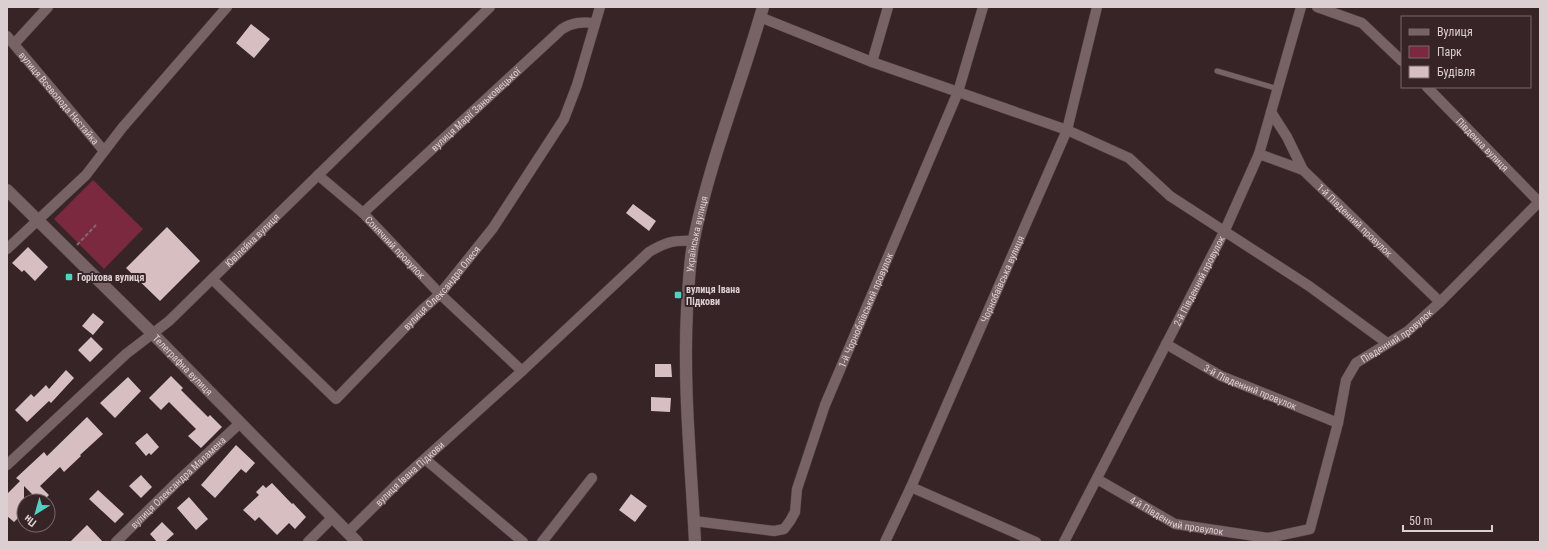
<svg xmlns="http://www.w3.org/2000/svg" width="1547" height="549" font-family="'Roboto Condensed',sans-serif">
	<rect width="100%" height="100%" fill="#362427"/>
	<!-- green -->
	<path fill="#7a293e" d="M 93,180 L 143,229 L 104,269 L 54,219 Z"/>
	<!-- building -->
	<path fill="#d6bec1" d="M 251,24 L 270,39 L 254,58 L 236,43 Z
		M 633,204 L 656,221 L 649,231 L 626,213 Z
		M 167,227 L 200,261 L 160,301 L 126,268 Z
		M 28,247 L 48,267 L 35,281 L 24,270 L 22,272 L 12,263 Z
		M 93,313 L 104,322 L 93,335 L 82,326 Z
		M 91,337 L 103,349 L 90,362 L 78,350 Z
		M 655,364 L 671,364 L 672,377 L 655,377 Z
		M 66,370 L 74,378 L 51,403 L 49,401 L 27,422 L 15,410 L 31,394 L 34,397 L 46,385 L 49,389 Z
		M 171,376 L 183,388 L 181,390 L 208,417 L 210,415 L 222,427 L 201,448 L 188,436 L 196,429 L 169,402 L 161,410 L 149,398 Z
		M 128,377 L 141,391 L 115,418 L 100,403 Z
		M 651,397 L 671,398 L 670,412 L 651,411 Z
		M 87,417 L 103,434 L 80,455 L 81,456 L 64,472 L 60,467 L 40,486 L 49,495 L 43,501 L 39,501 L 24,486 L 24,512 L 14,522 L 7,516 L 7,494 L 20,481 L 16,478 L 44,452 L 47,456 Z
		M 147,433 L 159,447 L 151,455 L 149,453 L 146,456 L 135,443 Z
		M 236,445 L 255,463 L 246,473 L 241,469 L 215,498 L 201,485 Z
		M 141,475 L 152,487 L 141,498 L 129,486 Z
		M 272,483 L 292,504 L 293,503 L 306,517 L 295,529 L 289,523 L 277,535 L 259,517 L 255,521 L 243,510 L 259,495 L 256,492 L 263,485 L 266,488 Z
		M 98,490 L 124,514 L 115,523 L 89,499 Z
		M 631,494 L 647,506 L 635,522 L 619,510 Z
		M 189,497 L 208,519 L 196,530 L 177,508 Z
		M 162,522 L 174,534 L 165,542 L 157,542 L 150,534 Z
		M 87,525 L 103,542 L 70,542 Z"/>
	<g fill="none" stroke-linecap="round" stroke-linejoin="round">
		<!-- lane casing -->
		<g stroke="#4f3f42" stroke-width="6">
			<path id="lane" d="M 1217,71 L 1278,89"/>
		</g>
		<!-- street casing -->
		<g stroke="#4f3f42" stroke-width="11">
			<g id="street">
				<path d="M 1317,7 L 1362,23 L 1402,61"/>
				<path d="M 760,17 L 872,62 L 1067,130 L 1129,158 L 1170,196 L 1309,286 L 1387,343"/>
				<path id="s1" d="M 7,36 L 104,151"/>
				<path d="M 14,44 L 48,7"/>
				<path d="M 872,62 L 888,7"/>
				<path id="s2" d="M 1427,87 L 1539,202"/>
				<path d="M 1271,112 L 1287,137 L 1303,170"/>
				<path id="s3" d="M 1259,154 L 1303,170 L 1440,302"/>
				<path id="s4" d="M 318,175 L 363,213 L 440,294 L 522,371"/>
				<path id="s5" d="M 363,213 L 562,29 C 573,22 582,22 594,23"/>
				<path d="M 7,249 L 86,175 L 122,128 L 227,7"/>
				<path id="s6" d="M 212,279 L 336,399 L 422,310 L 440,294 L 493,228 L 564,119 L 577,85 L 600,7"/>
				<path id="s7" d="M 1166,344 L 1221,376 L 1338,423"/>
				<path d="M 425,459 L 523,542"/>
				<path id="s8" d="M 7,465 L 126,354 L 169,321 L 490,7"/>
				<path id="s9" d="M 1097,479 L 1175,524 L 1268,538 L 1310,529 L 1338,423 L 1346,380 L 1356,363 L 1408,331 L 1440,302 L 1540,201"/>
				<path d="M 911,487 L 1036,542"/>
				<path id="s10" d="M 694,521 L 774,531 L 784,529 L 790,521 L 795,512 L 797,489 L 825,405 L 958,92 L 983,7"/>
				<path id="s11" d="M 348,532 L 398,483 L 522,371 L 649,252 C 666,242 673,240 694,241"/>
				<path id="s12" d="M 116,542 L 176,483 L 240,423"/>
				<path d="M 308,542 L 333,517"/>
				<path d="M 542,542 L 592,478"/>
				<path id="s13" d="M 885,542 L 911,487 L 1067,130 L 1097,7"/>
				<path id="s14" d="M 1064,542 L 1225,230 L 1259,154 L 1301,7"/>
			</g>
		</g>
		<!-- secondary casing -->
		<g stroke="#4f3f42" stroke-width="13">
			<g id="secondary">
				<path id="s15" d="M 7,190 L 153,334 L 357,542"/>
				<path id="s16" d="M 695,542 C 691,464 683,388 687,309 C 689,286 689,262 694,239 C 710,160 741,85 763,7"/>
			</g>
		</g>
		<!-- path -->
		<path stroke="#7d6d6f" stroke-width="2" stroke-dasharray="4 2" stroke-linecap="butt" d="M 77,245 L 96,225"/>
		<!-- lane -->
		<use href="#lane" stroke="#776265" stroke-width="5"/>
		<!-- street -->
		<use href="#street" stroke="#776265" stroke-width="10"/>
		<!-- secondary -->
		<use href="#secondary" stroke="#776265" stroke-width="12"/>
	</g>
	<!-- markers -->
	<g fill="#55cec4" stroke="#362427" stroke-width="1.5">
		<rect x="65" y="273" width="8" height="8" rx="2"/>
		<rect x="674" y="291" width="8" height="8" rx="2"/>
	</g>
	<g text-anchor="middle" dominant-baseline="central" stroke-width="4" stroke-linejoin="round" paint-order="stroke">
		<!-- street labels -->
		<g font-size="10" fill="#dccfd1" stroke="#362427">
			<text stroke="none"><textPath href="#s1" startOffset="81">вулиця Всеволода Нестайка</textPath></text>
			<text stroke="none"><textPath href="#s5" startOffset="153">вулиця Марії Заньковецької</textPath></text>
			<text stroke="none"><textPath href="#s2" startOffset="80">Південна вулиця</textPath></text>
			<text stroke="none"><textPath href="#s3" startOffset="119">1-й Південний провулок</textPath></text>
			<text stroke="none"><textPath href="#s16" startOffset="309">Українська вулиця</textPath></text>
			<text stroke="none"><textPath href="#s8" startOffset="333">Ювілейна вулиця</textPath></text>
			<text stroke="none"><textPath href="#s4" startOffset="106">Сонячний провулок</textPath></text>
			<text stroke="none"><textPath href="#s13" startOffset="288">Чорнобаївська вулиця</textPath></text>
			<text stroke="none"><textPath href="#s14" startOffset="294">2-й Південний провулок</textPath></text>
			<text stroke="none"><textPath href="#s6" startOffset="326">вулиця Олександра Олеся</textPath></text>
			<text stroke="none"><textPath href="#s10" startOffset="326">1-й Чорнобаївський провулок</textPath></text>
			<text stroke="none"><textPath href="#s9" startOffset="449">Південний провулок</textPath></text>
			<text stroke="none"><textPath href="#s15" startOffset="248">Телеграфна вулиця</textPath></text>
			<text stroke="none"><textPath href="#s7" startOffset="95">3-й Південний провулок</textPath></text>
			<text stroke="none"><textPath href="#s11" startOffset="85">вулиця Івана Підкови</textPath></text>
			<text stroke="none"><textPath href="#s12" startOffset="86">вулиця Олександра Маламена</textPath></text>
			<text stroke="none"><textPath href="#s9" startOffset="89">4-й Південний провулок</textPath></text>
		</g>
		<!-- poi labels -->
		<g font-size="10" font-weight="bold" fill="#dccfd1" stroke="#362427" text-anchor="start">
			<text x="77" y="277">Горіхова вулиця</text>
			<text x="686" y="289">вулиця Івана<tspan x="686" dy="12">Підкови</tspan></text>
		</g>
	</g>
	<!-- border -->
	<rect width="1547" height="549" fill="none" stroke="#dccfd1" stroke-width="16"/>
	<!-- legend -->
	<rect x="1401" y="16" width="130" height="72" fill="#362427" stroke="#78686b"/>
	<rect x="1409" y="29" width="20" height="6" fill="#776265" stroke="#78686b"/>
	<text x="1437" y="36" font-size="12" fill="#dccfd1">Вулиця</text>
	<rect x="1409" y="46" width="20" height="12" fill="#7a293e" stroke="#78686b"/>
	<text x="1437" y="56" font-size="12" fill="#dccfd1">Парк</text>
	<rect x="1409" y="66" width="20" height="12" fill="#d6bec1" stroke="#78686b"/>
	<text x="1437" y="76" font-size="12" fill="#dccfd1">Будівля</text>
	<!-- north arrow -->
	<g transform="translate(36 513) rotate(217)"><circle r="19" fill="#362427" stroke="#78686b"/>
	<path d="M0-3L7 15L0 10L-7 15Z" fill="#55cec4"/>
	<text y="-6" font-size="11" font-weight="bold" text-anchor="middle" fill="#dccfd1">Пн</text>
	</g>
	<!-- scale -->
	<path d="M1403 525v6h89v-6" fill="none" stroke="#dccfd1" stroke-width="2"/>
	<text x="1409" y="525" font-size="12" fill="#dccfd1" stroke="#362427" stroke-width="3" paint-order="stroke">50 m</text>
</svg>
